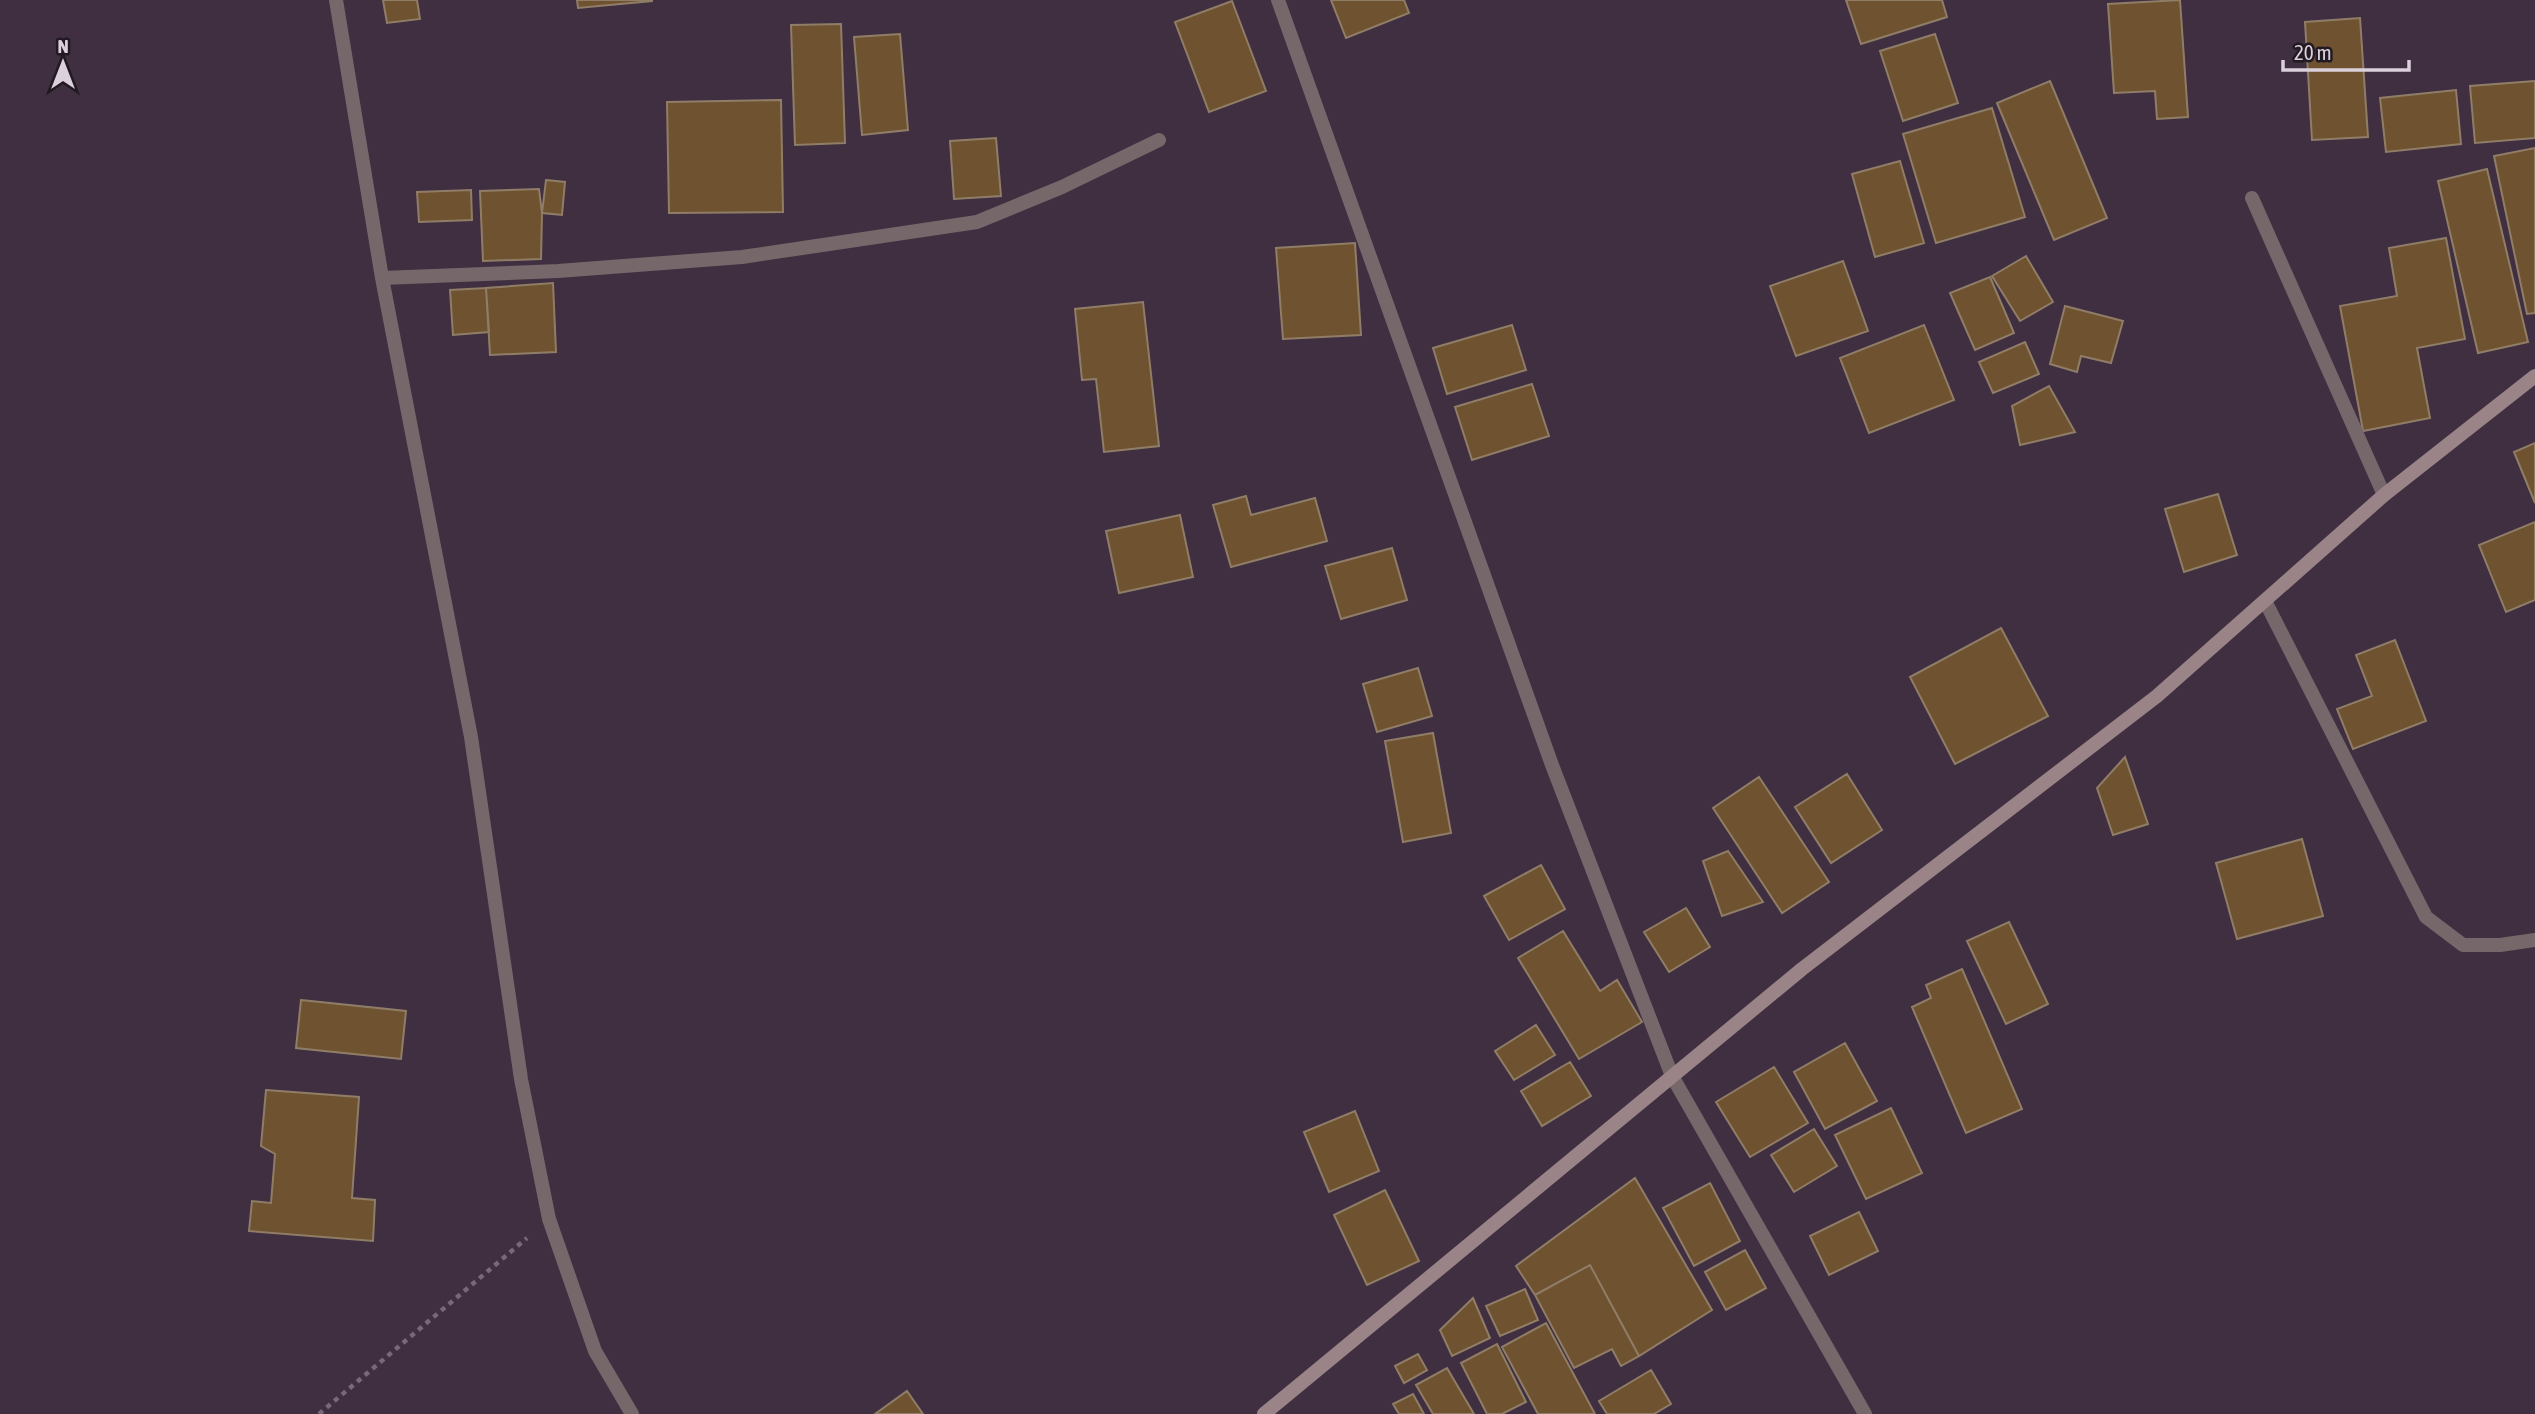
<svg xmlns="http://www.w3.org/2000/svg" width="2535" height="1414" font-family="'Asap Condensed',sans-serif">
	<rect width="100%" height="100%" fill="#3f2f41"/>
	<!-- building -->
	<path fill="#6f522f" stroke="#907d67" stroke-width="2" d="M 383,0 L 417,0 L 420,19 L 387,23 Z
		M 577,0 L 652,0 L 652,1 L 578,8 Z
		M 1331,0 L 1404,0 L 1409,13 L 1346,38 Z
		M 1846,0 L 1942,0 L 1947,17 L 1861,44 Z
		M 2180,0 L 2188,117 L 2157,119 L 2155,91 L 2114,93 L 2108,4 Z
		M 1232,1 L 1266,91 L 1209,112 L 1175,22 Z
		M 2360,18 L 2368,137 L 2312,140 L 2305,22 Z
		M 841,24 L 845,143 L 795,145 L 791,25 Z
		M 900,34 L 908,130 L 862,135 L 854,37 Z
		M 1935,34 L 1958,103 L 1903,121 L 1880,51 Z
		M 2050,81 L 2107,218 L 2054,240 L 1997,103 Z
		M 2535,81 L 2535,138 L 2475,143 L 2470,86 Z
		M 2456,90 L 2461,144 L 2386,152 L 2380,98 Z
		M 781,100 L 783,212 L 669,213 L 667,102 Z
		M 1992,108 L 2025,217 L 1936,243 L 1903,134 Z
		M 996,138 L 1001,196 L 954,199 L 950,141 Z
		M 2535,148 L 2535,313 L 2527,314 L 2494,156 Z
		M 1900,161 L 1924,243 L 1875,257 L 1852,174 Z
		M 2487,169 L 2528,342 L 2478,353 L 2438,181 Z
		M 546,180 L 565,182 L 562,215 L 542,213 Z
		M 539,189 L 542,213 L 541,259 L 483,261 L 480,191 Z
		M 471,190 L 472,220 L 419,222 L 417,192 Z
		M 2446,238 L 2465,339 L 2417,348 L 2430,418 L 2363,431 L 2340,306 L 2397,296 L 2389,248 Z
		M 1355,243 L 1361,335 L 1283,339 L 1276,248 Z
		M 2026,256 L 2053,302 L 2020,321 L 1992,276 Z
		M 1843,261 L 1868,331 L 1796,356 L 1770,286 Z
		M 1990,277 L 2014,333 L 1975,350 L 1950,293 Z
		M 553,283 L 556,352 L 490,355 L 486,288 Z
		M 486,288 L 489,332 L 453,335 L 450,290 Z
		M 1143,302 L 1159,446 L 1104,452 L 1096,379 L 1082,380 L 1075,309 Z
		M 2065,306 L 2123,321 L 2111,363 L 2081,356 L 2077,372 L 2050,364 Z
		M 1512,325 L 1526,370 L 1447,394 L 1433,348 Z
		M 1924,325 L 1954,400 L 1869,433 L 1840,358 Z
		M 2025,342 L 2039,374 L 1993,393 L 1979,362 Z
		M 1532,384 L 1549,436 L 1472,460 L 1455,407 Z
		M 2049,386 L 2075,432 L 2020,445 L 2012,406 Z
		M 2535,443 L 2535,503 L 2514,452 Z
		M 2218,494 L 2237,555 L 2184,572 L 2165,509 Z
		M 1246,496 L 1251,515 L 1315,498 L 1327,541 L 1231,567 L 1213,505 Z
		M 1180,515 L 1193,577 L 1119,593 L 1106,531 Z
		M 2535,522 L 2535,600 L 2506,612 L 2479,545 Z
		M 1392,548 L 1407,600 L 1341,619 L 1325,566 Z
		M 2001,628 L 2048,716 L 1955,764 L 1910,677 Z
		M 2395,640 L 2426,721 L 2353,749 L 2337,709 L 2372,696 L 2356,655 Z
		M 1418,668 L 1432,716 L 1377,732 L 1363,684 Z
		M 1433,733 L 1451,833 L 1403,842 L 1385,741 Z
		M 2125,757 L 2148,824 L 2113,835 L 2097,788 Z
		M 1847,774 L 1882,830 L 1831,863 L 1795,807 Z
		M 1759,777 L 1829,882 L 1782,913 L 1713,808 Z
		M 2302,839 L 2323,916 L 2237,939 L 2216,863 Z
		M 1728,851 L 1763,902 L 1722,916 L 1703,861 Z
		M 1541,865 L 1565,909 L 1509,940 L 1484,896 Z
		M 1686,908 L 1710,947 L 1669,972 L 1644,932 Z
		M 2009,922 L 2048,1004 L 2006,1024 L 1967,941 Z
		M 1563,931 L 1600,991 L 1617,980 L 1642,1022 L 1579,1059 L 1518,958 Z
		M 1962,969 L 2022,1109 L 1966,1133 L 1912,1007 L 1931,998 L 1926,985 Z
		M 301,1000 L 406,1011 L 401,1059 L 296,1048 Z
		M 1536,1025 L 1555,1055 L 1514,1080 L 1495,1051 Z
		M 1845,1043 L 1877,1101 L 1825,1129 L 1794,1072 Z
		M 1570,1062 L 1591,1096 L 1542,1126 L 1521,1091 Z
		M 1774,1067 L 1808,1123 L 1750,1157 L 1716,1102 Z
		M 266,1090 L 359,1097 L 352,1198 L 375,1200 L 373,1241 L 249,1231 L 252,1201 L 271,1203 L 275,1154 L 261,1146 Z
		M 1891,1108 L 1922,1173 L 1866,1199 L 1835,1135 Z
		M 1355,1111 L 1379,1171 L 1329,1192 L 1304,1132 Z
		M 1814,1129 L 1837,1166 L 1794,1192 L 1771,1155 Z
		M 1635,1178 L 1712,1310 L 1639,1356 L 1590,1265 L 1535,1295 L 1516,1266 Z
		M 1710,1183 L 1740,1241 L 1694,1266 L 1663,1208 Z
		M 1385,1190 L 1419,1261 L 1367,1285 L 1334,1215 Z
		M 1859,1212 L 1878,1251 L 1829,1275 L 1810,1236 Z
		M 1745,1250 L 1766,1288 L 1726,1310 L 1705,1272 Z
		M 1590,1265 L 1639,1356 L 1621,1366 L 1612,1349 L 1574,1368 L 1535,1295 Z
		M 1525,1289 L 1538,1320 L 1500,1336 L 1486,1306 Z
		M 1473,1298 L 1490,1338 L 1452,1356 L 1440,1330 Z
		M 1546,1323 L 1595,1414 L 1538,1414 L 1502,1347 Z
		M 1497,1344 L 1526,1402 L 1502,1414 L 1487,1414 L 1461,1363 Z
		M 1418,1354 L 1427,1370 L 1404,1383 L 1395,1366 Z
		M 1447,1368 L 1474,1414 L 1433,1414 L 1416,1385 Z
		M 1651,1370 L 1671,1404 L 1654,1414 L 1607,1414 L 1599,1401 Z
		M 907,1391 L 923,1414 L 875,1414 Z
		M 1413,1394 L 1424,1414 L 1399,1414 L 1393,1404 Z"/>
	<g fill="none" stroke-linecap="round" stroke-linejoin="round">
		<!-- path -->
		<path stroke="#776978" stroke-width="4.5" stroke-dasharray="5 5" stroke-linecap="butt" d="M 319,1414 L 527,1238"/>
		<!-- street -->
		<path stroke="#76686a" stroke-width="14" d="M 336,0 L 382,278 L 471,737 L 521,1079 L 549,1219 L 595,1351 L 632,1414
			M 1278,0 L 1552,765 L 1672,1076 L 1865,1414
			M 2252,198 L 2384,495
			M 382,278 L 558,271 L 742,257 L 977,222 L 1062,187 L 1159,140
			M 2265,601 L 2426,917 L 2463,945 L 2500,945 L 2535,940"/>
		<!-- secondary -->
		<path stroke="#9a8487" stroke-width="14" d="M 1264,1414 L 1802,969 L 2157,696 L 2384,495 L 2535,376"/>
	</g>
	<!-- north arrow -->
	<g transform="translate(63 63)" stroke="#221a22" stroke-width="5" paint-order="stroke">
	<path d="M0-5L12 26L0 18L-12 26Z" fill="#dbd0dc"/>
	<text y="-10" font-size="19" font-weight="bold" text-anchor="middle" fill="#dbd0dc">N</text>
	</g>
	<!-- scale -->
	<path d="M2283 60v10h126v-10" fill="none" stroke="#dbd0dc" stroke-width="3.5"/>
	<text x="2294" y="60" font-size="21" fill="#dbd0dc" stroke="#221a22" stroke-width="5" paint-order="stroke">20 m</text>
</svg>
